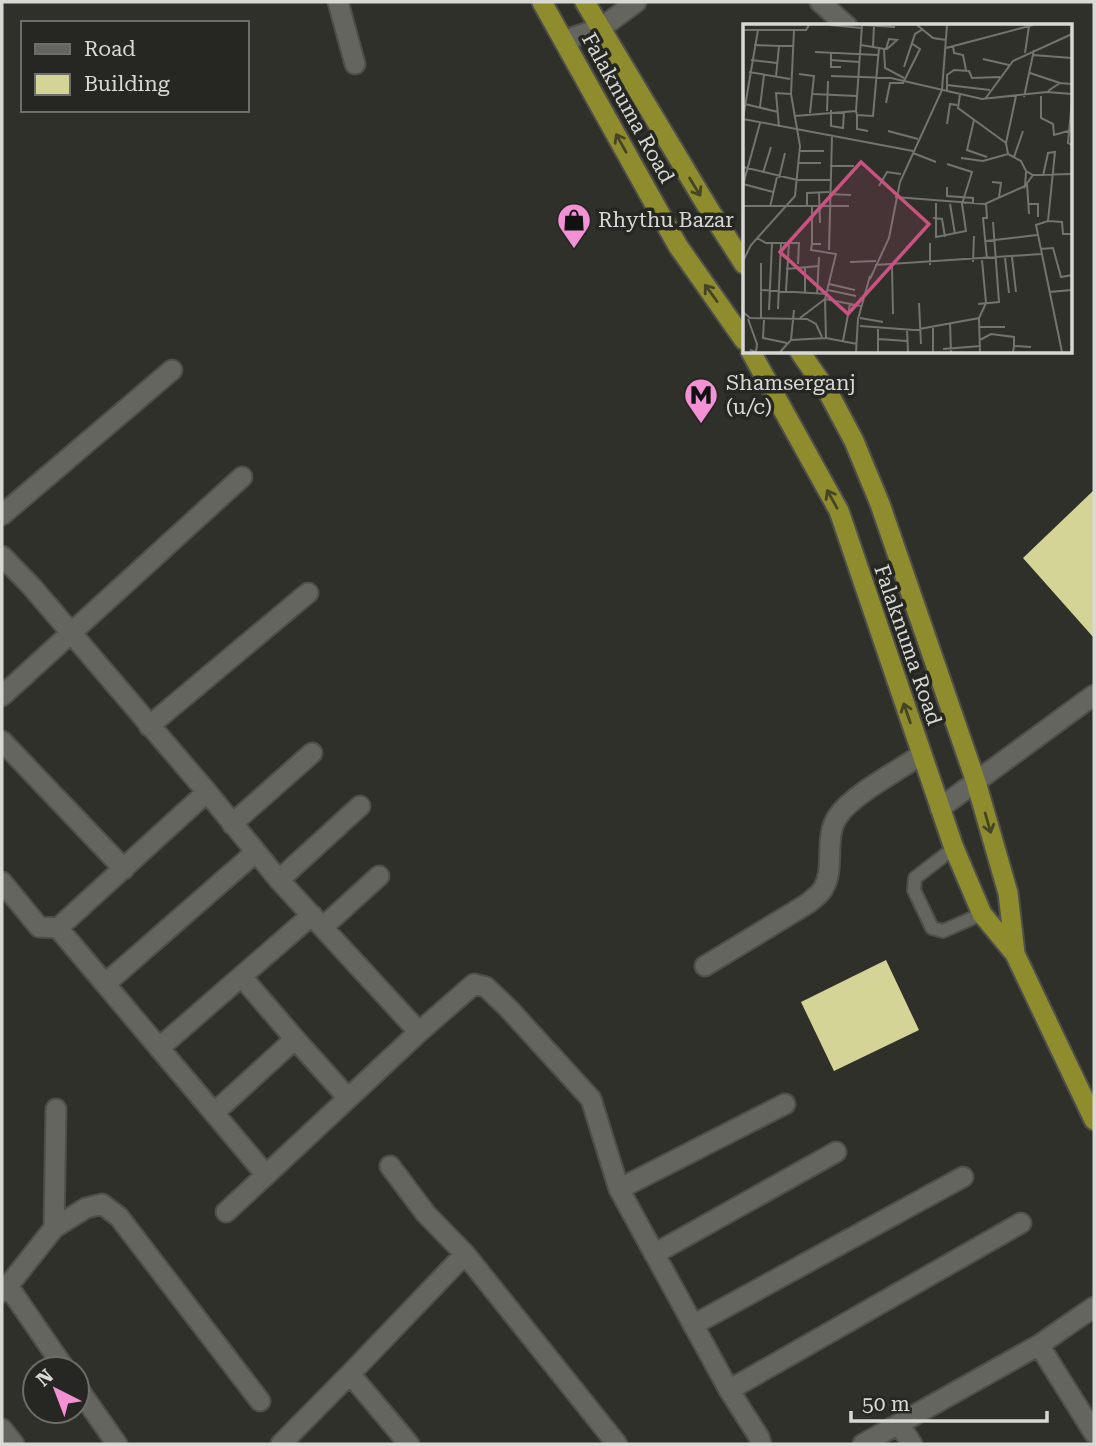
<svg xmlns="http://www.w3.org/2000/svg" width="1096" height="1446" font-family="'Roboto Serif',serif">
	<rect width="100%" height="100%" fill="#30302b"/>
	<!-- building -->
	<path fill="#d5d497" d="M 1094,490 L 1094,638 L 1023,558 Z
		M 886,960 L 919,1030 L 834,1071 L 801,1002 Z"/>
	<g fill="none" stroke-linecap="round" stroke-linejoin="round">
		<!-- service casing -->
		<g stroke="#4e4e4a" stroke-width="16">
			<path id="service" d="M 954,848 L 915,878 L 914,890 L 932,928 L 943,931 L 982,914"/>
		</g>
		<!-- minor casing -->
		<g stroke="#4e4e4a" stroke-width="23">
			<path id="minor" d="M 338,2 L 355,64
				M 820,2 L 847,26
				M 565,40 L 601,28 L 636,2
				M 2,515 L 172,370
				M 2,556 L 32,587 L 207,792 L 279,880 L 419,1032
				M 2,696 L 242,477
				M 149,726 L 308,593
				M 2,741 L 124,869
				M 940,808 L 1094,695
				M 232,824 L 312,753
				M 279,880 L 360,806
				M 2,882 L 39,927 L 58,928 L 214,1113
				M 323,927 L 379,876
				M 58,928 L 207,792
				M 705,966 L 807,904 C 812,900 819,895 823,889 C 836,867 823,838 838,816 C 852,795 899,770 921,755
				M 242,977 L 295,1039 L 348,1098
				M 105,984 L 256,852
				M 295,1039 L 214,1113 L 266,1175 L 419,1032 L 474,984 L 486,987 L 509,1009 L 591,1099 L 619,1189 L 729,1390 L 759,1437 L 761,1444
				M 159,1048 L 312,915
				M 390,1166 L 426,1214 L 465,1254 L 617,1444
				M 619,1189 L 785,1104
				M 226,1212 L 266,1175
				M 54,1228 L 56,1109
				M 654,1254 L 836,1152
				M 8,1286 L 65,1369
				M 2,1292 L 8,1286 L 54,1228 L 86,1208 L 102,1204 L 119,1217 L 260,1401
				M 693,1325 L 963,1177
				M 1039,1345 L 1094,1433
				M 350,1374 L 409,1444
				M 77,1387 L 117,1444
				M 729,1390 L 1021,1223
				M 899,1424 L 912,1444
				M 2,1429 L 14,1444
				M 281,1444 L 350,1374 L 465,1254
				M 863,1444 L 1039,1345 L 1094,1307"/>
		</g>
		<!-- trunk casing -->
		<g stroke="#4e4e4a" stroke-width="23">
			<path id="trunk" d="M 542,2 L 678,246 L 744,340
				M 585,2 L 710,211 L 744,264
				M 751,352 L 839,511 L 954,848 L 982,914 L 1015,954 L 1094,1120
				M 800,352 L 829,394 L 854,441 L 880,504 L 976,782 L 1008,893 L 1015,953"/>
		</g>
		<!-- service -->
		<use href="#service" stroke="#65655f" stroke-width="12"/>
		<!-- minor -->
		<use href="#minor" stroke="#65655f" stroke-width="19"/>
		<!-- trunk -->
		<use href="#trunk" stroke="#8e8c2c" stroke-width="19"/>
	</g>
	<!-- one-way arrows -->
	<defs><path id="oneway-shaft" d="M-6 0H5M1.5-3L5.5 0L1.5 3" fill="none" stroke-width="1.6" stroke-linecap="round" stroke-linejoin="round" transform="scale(1.75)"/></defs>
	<g stroke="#454525">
		<use href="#oneway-shaft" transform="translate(621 143) rotate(-119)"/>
		<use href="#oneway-shaft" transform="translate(695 187) rotate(59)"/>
		<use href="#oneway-shaft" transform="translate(711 293) rotate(-126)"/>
		<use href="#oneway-shaft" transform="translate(832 499) rotate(-119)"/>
		<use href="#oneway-shaft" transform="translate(907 713) rotate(-109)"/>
		<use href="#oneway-shaft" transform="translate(988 823) rotate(74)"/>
	</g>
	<!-- icons -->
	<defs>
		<g id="shop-pin" transform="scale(1.75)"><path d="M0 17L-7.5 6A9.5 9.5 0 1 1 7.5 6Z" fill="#f391d5" stroke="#262722"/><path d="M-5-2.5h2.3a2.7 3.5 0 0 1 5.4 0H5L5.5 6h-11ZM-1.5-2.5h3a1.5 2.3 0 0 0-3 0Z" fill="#111"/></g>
		<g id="metro-pin" transform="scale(1.75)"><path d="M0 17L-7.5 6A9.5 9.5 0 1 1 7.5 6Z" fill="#f391d5" stroke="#262722"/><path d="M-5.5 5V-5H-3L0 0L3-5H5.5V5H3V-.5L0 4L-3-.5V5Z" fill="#111"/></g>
	</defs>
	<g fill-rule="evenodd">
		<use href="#shop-pin" x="574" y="220"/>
		<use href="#metro-pin" x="701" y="395"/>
	</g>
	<g text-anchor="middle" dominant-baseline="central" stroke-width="7" stroke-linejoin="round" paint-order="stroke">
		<!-- street labels -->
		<g font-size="21" fill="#d8d8d5" stroke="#262722">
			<text transform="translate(628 108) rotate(61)">Falaknuma Road</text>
			<text transform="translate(908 645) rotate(71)">Falaknuma Road</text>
		</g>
		<!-- poi labels -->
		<g font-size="21" fill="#d8d8d5" stroke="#262722" text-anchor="start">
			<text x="598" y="220">Rhythu Bazar</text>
			<text x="726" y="383">Shamserganj<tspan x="726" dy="24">(u/c)</tspan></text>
		</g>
	</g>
	<!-- overview -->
	<g transform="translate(743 24)">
		<rect width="329" height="329" fill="#30302b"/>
		<path fill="none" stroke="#73736f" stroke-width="2" d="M 87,1 L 119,4M 120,1 L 152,3M 174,1 L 190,14 L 203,16M 0,6 L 63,6 L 66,1M 11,21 L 36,22M 118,21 L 136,24 L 141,25 L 144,25 L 154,16 L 146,15 L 143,25M 210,22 L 211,29 L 220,31 L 223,46M 130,23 L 131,1M 203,24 L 290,1M 141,25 L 142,44 L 161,54M 72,28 L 135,31M 88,28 L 88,43 L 98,43M 282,29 L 286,2M 290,31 L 329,34M 240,35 L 266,41M 8,36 L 34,39M 87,36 L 116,38M 161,43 L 172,10 L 180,5M 6,48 L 47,55M 287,49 L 317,59M 56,50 L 71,52 L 67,89M 88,52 L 148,54 L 239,75 L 304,68 L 329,70M 33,53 L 36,22 L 50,22M 161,57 L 177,25 L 168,19M 204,61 L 247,66M 204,66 L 204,51 L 211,46 L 226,47 L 229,54 L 257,53M 305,67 L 317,59 L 329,60M 70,70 L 114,72M 217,70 L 215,84 L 263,119 L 265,130 L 278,137 L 283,147 L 290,151 L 329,150M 298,72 L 298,94 L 310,100 L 311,111 L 329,106M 281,73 L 291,26M 242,75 L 270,37 L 329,10M 329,76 L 325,119 L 329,121M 143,79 L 147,59 L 161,59M 2,80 L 35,88M 17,83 L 21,51M 88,86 L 88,102 L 100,104 L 101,87M 84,87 L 85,57M 113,87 L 114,91 L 130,92 L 136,24M 114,91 L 114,105 L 125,107M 52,92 L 113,87 L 119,1M 0,94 L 15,6M 0,95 L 170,127M 231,96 L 224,126 L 244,133M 204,100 L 207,80 L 214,81M 36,103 L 33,69 L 48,70M 145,107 L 175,115M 263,119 L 273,72M 57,127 L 81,127M 170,129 L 193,138M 271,133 L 280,107M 218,134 L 240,137 L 265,130M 55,139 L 78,139M 87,142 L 111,142M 0,143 L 54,156 L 87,156M 283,148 L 282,162 L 290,151M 20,149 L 28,123M 300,152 L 305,129 L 312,128 L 305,197 L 293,201 L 319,328M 36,154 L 42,129M 249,158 L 258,159 L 256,173M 284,159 L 286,190M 0,160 L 30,168M 0,161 L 17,99M 136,162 L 144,148 L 158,150M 204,163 L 204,172 L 230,174 L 230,180M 76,168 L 77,199M 86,170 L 108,171M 152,173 L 242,180 L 282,162M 193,179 L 193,213 L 223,207 L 219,180 L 229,148 L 204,140M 243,179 L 244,194 L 240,194 L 244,235M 207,180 L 212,210M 286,180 L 295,180 L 295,193M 0,182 L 106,182M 64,182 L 64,169 L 86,168M 27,183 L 34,153M 190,194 L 199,195 L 202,213M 305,197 L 319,198 L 320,210 L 329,210M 14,214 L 23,219 L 56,219 L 55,240M 243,217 L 294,211M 69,219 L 69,182M 187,219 L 187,241M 78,220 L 69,220 L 68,226 L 93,230 L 82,275 L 83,314M 297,225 L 310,224 L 318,253 L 329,251M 86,226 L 89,112M 269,233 L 273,268M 262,234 L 266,269M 0,237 L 8,221 L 52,172 L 57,122 L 48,70 L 51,6M 107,238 L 133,237M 230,238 L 231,212M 132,241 L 298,230M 149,243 L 150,290M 43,245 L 76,242M 127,255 L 146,214 L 157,158 L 199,66 L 204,1M 86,260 L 112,266M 17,266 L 84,270M 85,266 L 113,272M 43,267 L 46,219M 62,268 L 62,244M 306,268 L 329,266M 74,271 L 76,233M 176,279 L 178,320M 235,280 L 256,278 L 250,198M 35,285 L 38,219M 26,286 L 29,219M 0,288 L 7,294 L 64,295 L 73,300 L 79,313M 57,294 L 82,275 L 118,282M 117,294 L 140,298M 236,294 L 237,328M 5,295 L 14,320 L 13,328 L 7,326M 18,295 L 18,239M 21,296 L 20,314 L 44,319M 207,299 L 208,328M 117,302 L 171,306 L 236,294 L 243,279 L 239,236M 135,303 L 135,328M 237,303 L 262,303M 164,305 L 165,328M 135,315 L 164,317M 48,316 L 51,286M 237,316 L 248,310 L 271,313 L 271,322M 100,317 L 107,280M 200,325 L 238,322M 37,328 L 48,316 L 83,314 L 114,320M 113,328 L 115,295 L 127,252M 190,328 L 190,302M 270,328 L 271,322 L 288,323"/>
		<path fill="#c95280" fill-opacity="0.15" stroke="#c95280" stroke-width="3.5" d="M 118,138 L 186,200 L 105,290 L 37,228 Z"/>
		<rect width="329" height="329" fill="none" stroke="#d8d8d5" stroke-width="3.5"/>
	</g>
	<!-- border -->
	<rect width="1096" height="1446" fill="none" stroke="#d8d8d5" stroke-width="7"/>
	<!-- legend -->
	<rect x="21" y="21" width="228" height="91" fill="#262722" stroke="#6d6e6a" stroke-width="2"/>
	<rect x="35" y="44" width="35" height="10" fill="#65655f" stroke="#6d6e6a" stroke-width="2"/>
	<text x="84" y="56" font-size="21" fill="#d8d8d5">Road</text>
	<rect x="35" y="74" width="35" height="21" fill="#d5d497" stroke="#6d6e6a" stroke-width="2"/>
	<text x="84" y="91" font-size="21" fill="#d8d8d5">Building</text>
	<!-- north arrow -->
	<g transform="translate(56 1390) rotate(318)"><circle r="33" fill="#262722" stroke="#6d6e6a" stroke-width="2"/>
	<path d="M0-5L12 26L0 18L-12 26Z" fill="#f391d5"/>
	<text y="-10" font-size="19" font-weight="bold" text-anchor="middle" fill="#d8d8d5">N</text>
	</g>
	<!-- scale -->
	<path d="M851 1411v10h196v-10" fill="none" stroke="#d8d8d5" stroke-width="3.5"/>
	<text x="862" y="1411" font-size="21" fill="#d8d8d5" stroke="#262722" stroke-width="5" paint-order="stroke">50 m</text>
</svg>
